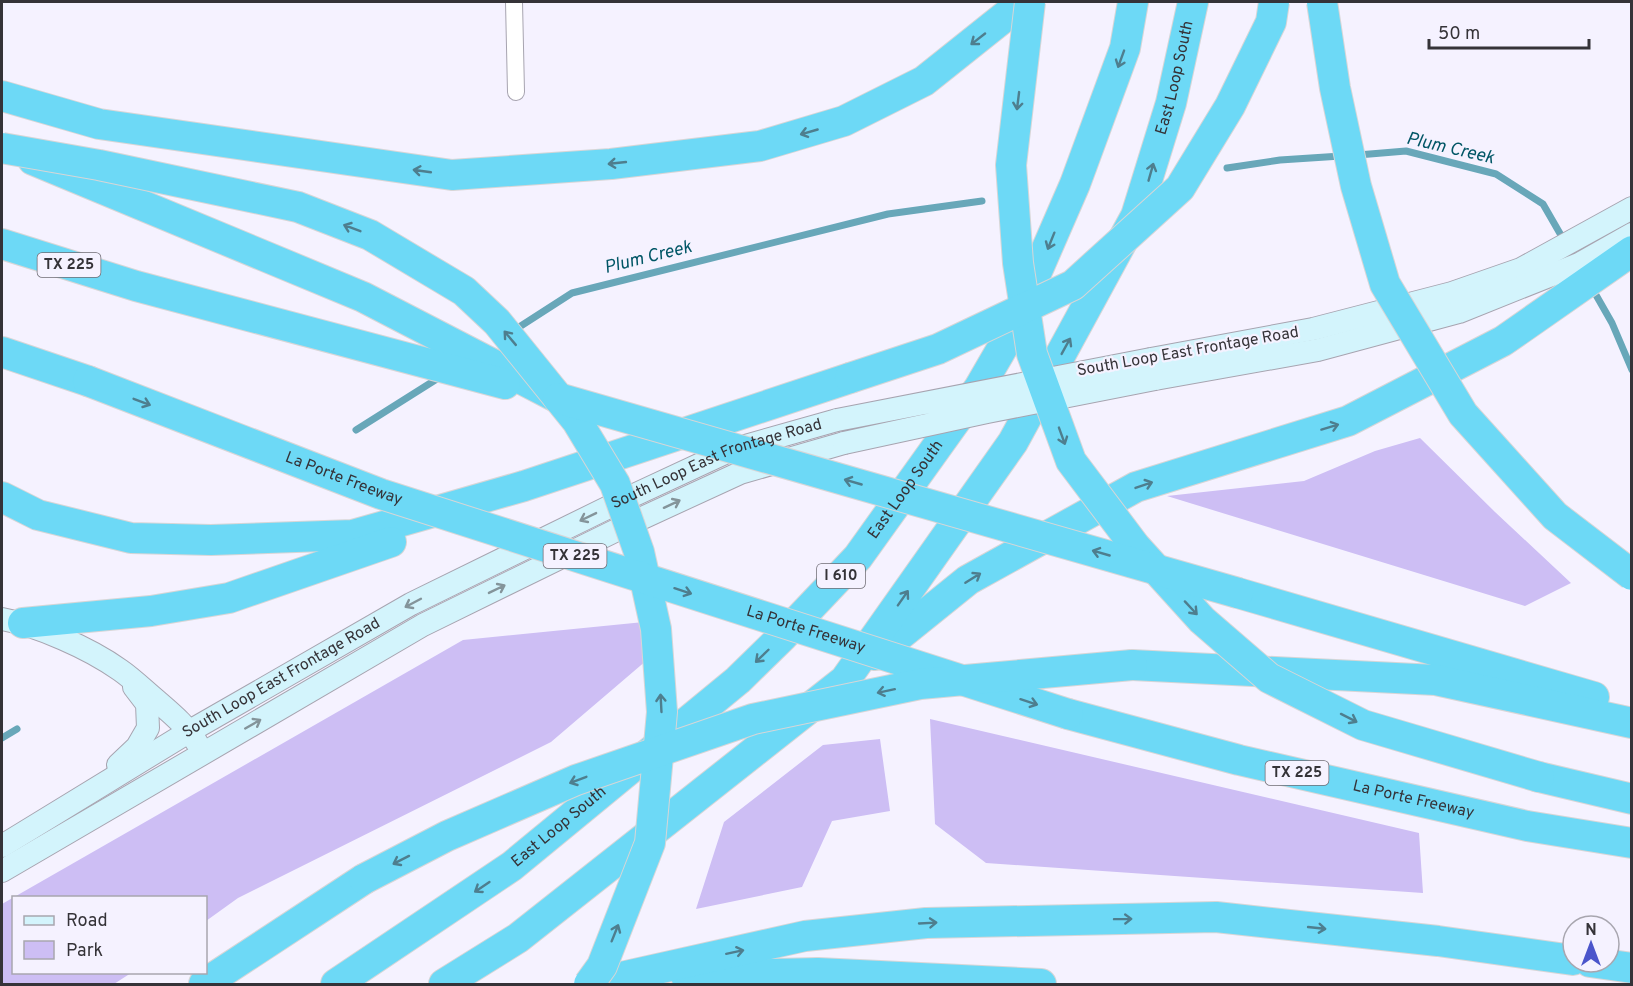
<svg xmlns="http://www.w3.org/2000/svg" width="1633" height="986" font-family="Overpass,sans-serif">
	<rect width="100%" height="100%" fill="#f5f2ff"/>
	<!-- green -->
	<path fill="#cdbef4" d="M 1420,438 L 1495,512 L 1571,583 L 1525,606 L 1167,496 L 1304,481 L 1375,451 Z
		M 654,621 L 647,660 L 551,742 L 238,898 L 206,921 L 206,898 L 14,898 L 14,972 L 131,973 L 114,984 L 2,984 L 2,904 L 463,640 Z
		M 930,719 L 1419,833 L 1423,893 L 986,863 L 935,824 Z
		M 880,739 L 890,811 L 832,821 L 802,887 L 696,909 L 724,822 L 823,745 Z"/>
	<g fill="none" stroke-linecap="round" stroke-linejoin="round">
		<!-- stream -->
		<path stroke="#68a7b9" stroke-width="7" d="M 1358,155 L 1406,151 L 1496,174 L 1543,204 L 1577,263
			M 1227,168 L 1280,160 L 1341,156
			M 1592,288 L 1612,323 L 1632,370
			M 513,331 L 572,293 L 888,214 L 982,201
			M 356,430 L 440,377
			M 2,738 L 17,729"/>
		<!-- minor casing -->
		<g stroke="#a7a4b0" stroke-width="18">
			<path id="minor" d="M 514,2 L 516,92"/>
		</g>
		<!-- secondary casing -->
		<g stroke="#a7a4b0" stroke-width="24">
			<g id="secondary">
				<path d="M 1151,359 L 1313,329 L 1452,293 L 1521,269 L 1632,208"/>
				<path d="M 1155,379 L 1318,350 L 1459,312 L 1579,264 L 1632,234"/>
				<path d="M 2,619 C 39,626 89,648 120,670 C 133,679 144,690 156,700 C 171,713 187,726 197,743"/>
				<path d="M 118,765 L 137,747 L 148,728 L 147,704 L 134,687"/>
				<path id="s1" d="M 2,846 L 190,731 L 411,604 L 615,504 L 731,450 L 837,420"/>
				<path d="M 2,871 L 423,625 L 625,526 L 740,473 L 844,443"/>
			</g>
		</g>
		<!-- motorway casing -->
		<g stroke="#d7d6d7" stroke-width="32">
			<g id="motorway">
				<path d="M 2,96 L 99,124 L 452,175 L 611,164 L 760,146 L 844,121 L 924,81 L 1023,2"/>
				<path d="M 33,160 L 363,297 L 558,398"/>
				<path d="M 2,244 L 136,286 L 505,384"/>
				<path d="M 2,352 L 88,381"/>
				<path d="M 2,497 L 38,515 L 131,538 L 211,540 L 353,535 L 524,486 L 850,378"/>
				<path d="M 1238,593 L 1594,697"/>
				<path d="M 23,623 L 151,611 L 229,598 L 391,542"/>
				<path d="M 875,655 L 968,580 L 1136,487 L 1348,421 L 1503,341 L 1632,251"/>
				<path d="M 1132,665 L 1436,680 L 1632,723"/>
				<path id="s2" d="M 1068,714 L 1239,760 L 1527,826 L 1632,843"/>
				<path d="M 1539,777 L 1632,799"/>
				<path d="M 1590,962 L 1632,968"/>
				<path d="M 686,976 L 818,973 L 1041,984"/>
				<path d="M 204,984 L 364,879"/>
				<path id="s3" d="M 336,984 L 512,866 L 738,680 L 783,636 L 858,557 L 979,388 L 1008,338 L 1075,184 L 1125,48 L 1133,2"/>
				<path id="s4" d="M 444,984 L 518,938 L 845,680 L 1013,442 L 1136,216 L 1171,103 L 1193,2"/>
				<path d="M 598,984 L 617,978 L 805,936 L 926,923 L 1216,917 L 1438,941 L 1573,960"/>
			</g>
		</g>
		<!-- minor -->
		<use href="#minor" stroke="#fff" stroke-width="16"/>
		<!-- secondary -->
		<use href="#secondary" stroke="#d3f4fc" stroke-width="22"/>
		<!-- motorway -->
		<use href="#motorway" stroke="#6dd9f6" stroke-width="30"/>
		<!-- secondary-bridge casing -->
		<g stroke="#a7a4b0" stroke-width="24" stroke-linecap="butt">
			<path id="secondary-bridge" d="M 837,420 L 1151,359
				M 844,443 L 987,412 L 1155,379"/>
		</g>
		<!-- motorway-bridge casing -->
		<g stroke="#d7d6d7" stroke-width="32" stroke-linecap="butt">
			<g id="motorway-bridge">
				<path d="M 1030,2 L 1011,165 L 1018,263 L 1032,354 L 1071,461 L 1135,546 L 1202,620 L 1269,678 L 1363,725 L 1539,777"/>
				<path d="M 1322,2 L 1335,88 L 1356,186 L 1385,284 L 1463,414 L 1555,516 L 1632,575"/>
				<path d="M 2,148 L 99,165 L 298,207 L 370,235 L 464,291 L 497,322 L 577,421 L 615,484 L 639,552 L 656,629 L 662,712 L 650,843 L 602,966 L 589,984"/>
				<path d="M 850,378 L 938,349 L 1073,285 L 1180,188 L 1230,106 L 1271,22 L 1274,2"/>
				<path id="s5" d="M 88,381 L 381,494 L 1068,714"/>
				<path d="M 558,398 L 1238,593"/>
				<path d="M 364,879 L 447,836 L 576,780 L 753,719 L 920,684 L 1132,665"/>
			</g>
		</g>
		<!-- secondary-bridge -->
		<use href="#secondary-bridge" stroke="#d3f4fc" stroke-width="22"/>
		<!-- motorway-bridge -->
		<use href="#motorway-bridge" stroke="#6dd9f6" stroke-width="30"/>
	</g>
	<!-- one-way arrows -->
	<defs><path id="oneway-shaft" d="M-6 0H5M1.5-3L5.5 0L1.5 3" fill="none" stroke-width="1.6" stroke-linecap="round" stroke-linejoin="round" transform="scale(1.5)"/></defs>
	<g stroke="#4e7e8e">
		<use href="#oneway-shaft" transform="translate(978 39) rotate(142)"/>
		<use href="#oneway-shaft" transform="translate(1121 59) rotate(110)"/>
		<use href="#oneway-shaft" transform="translate(1018 101) rotate(97)"/>
		<use href="#oneway-shaft" transform="translate(809 132) rotate(164)"/>
		<use href="#oneway-shaft" transform="translate(617 163) rotate(174)"/>
		<use href="#oneway-shaft" transform="translate(422 171) rotate(-172)"/>
		<use href="#oneway-shaft" transform="translate(1151 172) rotate(-74)"/>
		<use href="#oneway-shaft" transform="translate(352 228) rotate(-159)"/>
		<use href="#oneway-shaft" transform="translate(1051 241) rotate(112)"/>
		<use href="#oneway-shaft" transform="translate(510 338) rotate(-130)"/>
		<use href="#oneway-shaft" transform="translate(1066 346) rotate(-61)"/>
		<use href="#oneway-shaft" transform="translate(142 402) rotate(21)"/>
		<use href="#oneway-shaft" transform="translate(1330 427) rotate(-17)"/>
		<use href="#oneway-shaft" transform="translate(1062 436) rotate(70)"/>
		<use href="#oneway-shaft" transform="translate(853 482) rotate(-164)"/>
		<use href="#oneway-shaft" transform="translate(1144 485) rotate(-19)"/>
		<use href="#oneway-shaft" transform="translate(1101 553) rotate(-164)"/>
		<use href="#oneway-shaft" transform="translate(973 578) rotate(-32)"/>
		<use href="#oneway-shaft" transform="translate(683 591) rotate(18)"/>
		<use href="#oneway-shaft" transform="translate(903 598) rotate(-55)"/>
		<use href="#oneway-shaft" transform="translate(1191 608) rotate(47)"/>
		<use href="#oneway-shaft" transform="translate(762 656) rotate(136)"/>
		<use href="#oneway-shaft" transform="translate(886 691) rotate(168)"/>
		<use href="#oneway-shaft" transform="translate(1029 702) rotate(18)"/>
		<use href="#oneway-shaft" transform="translate(661 703) rotate(-93)"/>
		<use href="#oneway-shaft" transform="translate(1349 718) rotate(27)"/>
		<use href="#oneway-shaft" transform="translate(578 780) rotate(159)"/>
		<use href="#oneway-shaft" transform="translate(401 860) rotate(153)"/>
		<use href="#oneway-shaft" transform="translate(482 887) rotate(146)"/>
		<use href="#oneway-shaft" transform="translate(1123 919) rotate(-1)"/>
		<use href="#oneway-shaft" transform="translate(928 923) rotate(-3)"/>
		<use href="#oneway-shaft" transform="translate(1317 928) rotate(6)"/>
		<use href="#oneway-shaft" transform="translate(615 933) rotate(-68)"/>
		<use href="#oneway-shaft" transform="translate(735 952) rotate(-12)"/>
	</g>
	<g stroke="#84949a">
		<use href="#oneway-shaft" transform="translate(672 504) rotate(-25)"/>
		<use href="#oneway-shaft" transform="translate(588 517) rotate(154)"/>
		<use href="#oneway-shaft" transform="translate(497 589) rotate(-26)"/>
		<use href="#oneway-shaft" transform="translate(413 603) rotate(152)"/>
		<use href="#oneway-shaft" transform="translate(253 724) rotate(-30)"/>
	</g>
	<g text-anchor="middle" dominant-baseline="central" stroke-width="4.5" stroke-linejoin="round" paint-order="stroke">
		<!-- shield labels -->
		<g fill="#f5f2ff" stroke="#6f6c74" stroke-width="1.5">
			<rect x="37.5" y="253" width="63" height="24" rx="4.5"/>
			<rect x="543.5" y="544" width="63" height="24" rx="4.5"/>
			<rect x="817" y="564" width="48" height="24" rx="4.5"/>
			<rect x="1265.5" y="761" width="63" height="24" rx="4.5"/>
		</g>
		<g font-size="15" font-weight="bold" fill="#353338">
			<text x="69" y="265">TX 225</text>
			<text x="575" y="556">TX 225</text>
			<text x="841" y="576">I 610</text>
			<text x="1297" y="773">TX 225</text>
		</g>
		<!-- street labels -->
		<g font-size="16" fill="#353338" stroke="#f5f2ff">
			<text stroke="none"><textPath href="#s4" startOffset="1196">East Loop South</textPath></text>
			<text transform="translate(1188 352) rotate(-10)">South Loop East Frontage Road</text>
			<text stroke="none"><textPath href="#s1" startOffset="812">South Loop East Frontage Road</textPath></text>
			<text stroke="none"><textPath href="#s5" startOffset="274">La Porte Freeway</textPath></text>
			<text stroke="none"><textPath href="#s3" startOffset="759">East Loop South</textPath></text>
			<text stroke="none"><textPath href="#s5" startOffset="760">La Porte Freeway</textPath></text>
			<text stroke="none"><textPath href="#s1" startOffset="326">South Loop East Frontage Road</textPath></text>
			<text stroke="none"><textPath href="#s2" startOffset="356">La Porte Freeway</textPath></text>
			<text stroke="none"><textPath href="#s3" startOffset="273">East Loop South</textPath></text>
		</g>
		<!-- water labels -->
		<g font-size="18" font-style="italic" fill="#015666" stroke="#f5f2ff">
			<text transform="translate(1450 149) rotate(13)">Plum Creek</text>
			<text transform="translate(648 258) rotate(-14)">Plum Creek</text>
		</g>
	</g>
	<!-- border -->
	<rect width="1633" height="986" fill="none" stroke="#353338" stroke-width="6"/>
	<!-- legend -->
	<rect x="12" y="896" width="195" height="78" fill="#f5f2ff" stroke="#a8a6af" stroke-width="1.5"/>
	<rect x="24" y="916" width="30" height="9" fill="#d3f4fc" stroke="#a8a6af" stroke-width="1.5"/>
	<text x="66" y="926" font-size="18" fill="#353338">Road</text>
	<rect x="24" y="941" width="30" height="18" fill="#cdbef4" stroke="#a8a6af" stroke-width="1.5"/>
	<text x="66" y="956" font-size="18" fill="#353338">Park</text>
	<!-- north arrow -->
	<g transform="translate(1591 944)"><circle r="28" fill="#f5f2ff" stroke="#a8a6af" stroke-width="1.5"/>
	<path d="M0-4.5L10 22L0 15L-10 22Z" fill="#4b55cb"/>
	<text y="-9" font-size="16" font-weight="bold" text-anchor="middle" fill="#353338">N</text>
	</g>
	<!-- scale -->
	<path d="M1429 39v9h160v-9" fill="none" stroke="#353338" stroke-width="3"/>
	<text x="1438" y="39" font-size="18" fill="#353338" stroke="#f5f2ff" stroke-width="4.5" paint-order="stroke">50 m</text>
</svg>
